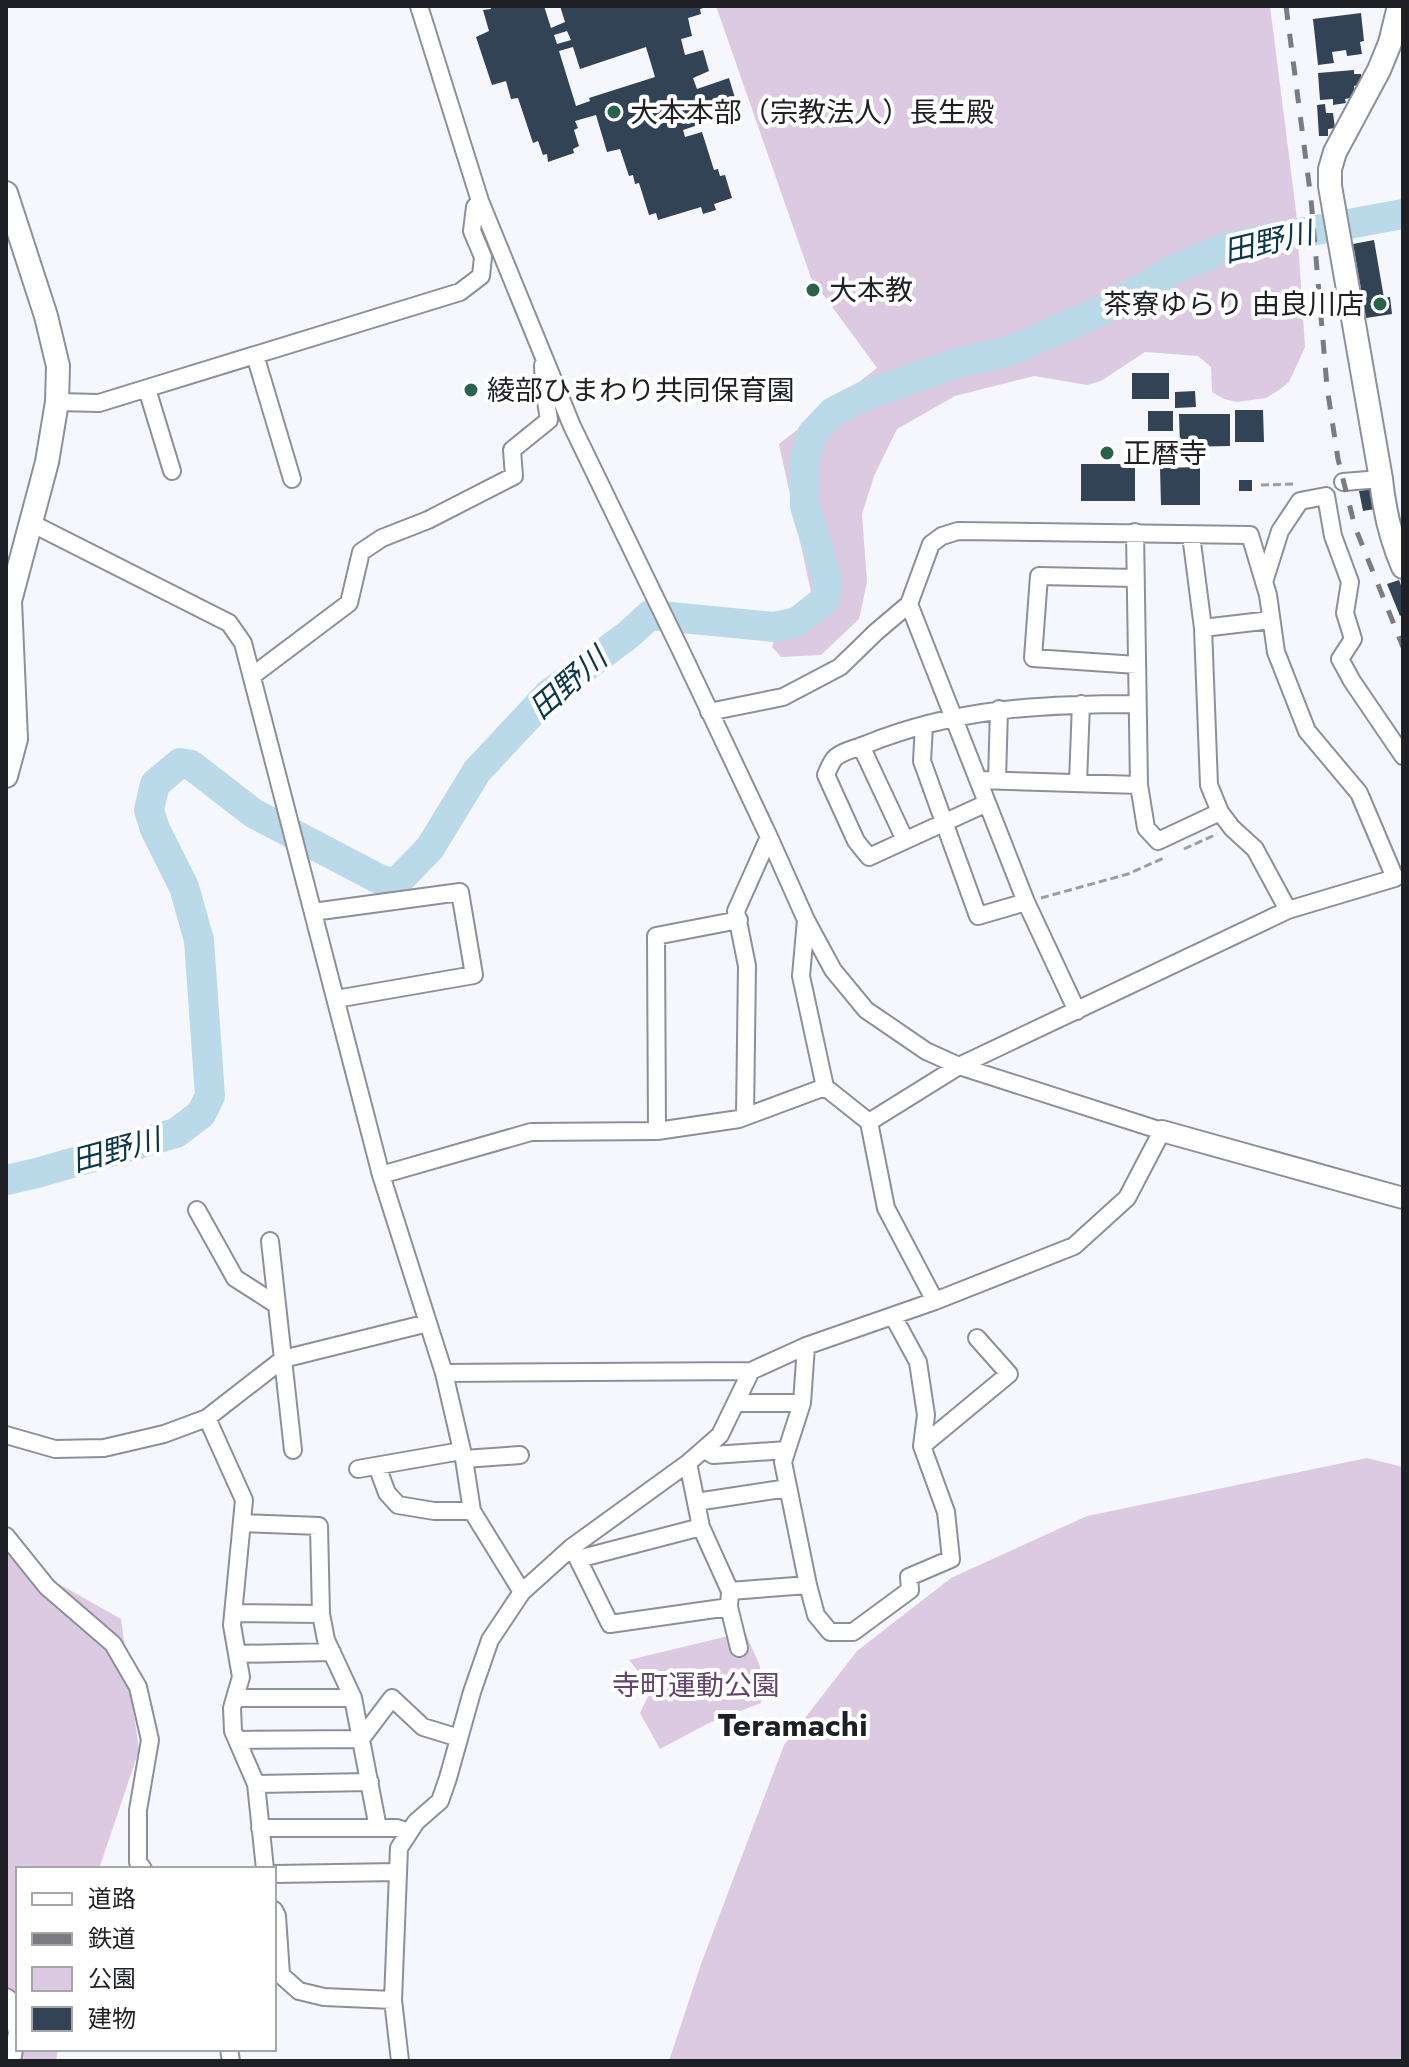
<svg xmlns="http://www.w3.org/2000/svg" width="1409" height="2067" font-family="Jost,'Noto Sans JP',sans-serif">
	<rect width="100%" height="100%" fill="#f5f7fc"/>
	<!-- green -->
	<path fill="#dccae3" d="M 716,6 L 1270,6 L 1296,211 L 1305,347 L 1289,382 L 1279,390 L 1266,398 L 1237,402 L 1224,399 L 1212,392 L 1211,367 L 1198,356 L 1145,352 L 1101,381 L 1087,385 L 1034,376 L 955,396 L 897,429 L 874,476 L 862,514 L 867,582 L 859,619 L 821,655 L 781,657 L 772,647 L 776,635 L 813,623 L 811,592 L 779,444 L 877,368 L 811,278 Z
		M 1367,1458 L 1403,1467 L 1403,2061 L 669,2061 L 701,1964 L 784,1745 L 857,1651 L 951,1578 L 1087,1516 Z
		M 6,1554 L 121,1619 L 139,1750 L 99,1869 L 18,1869 L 18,2049 L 58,2049 L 56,2061 L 6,2061 Z
		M 745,1632 L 760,1666 L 761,1703 L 707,1724 L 660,1749 L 640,1713 L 652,1688 L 629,1660 Z"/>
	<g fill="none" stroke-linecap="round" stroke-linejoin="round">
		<!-- river -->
		<path stroke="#badaea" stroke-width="30" d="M 6,1180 L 37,1173 L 176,1133 L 201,1114 L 210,1096 L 199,940 L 184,887 L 155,829 L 149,810 L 155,784 L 180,763 L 191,765 L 253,813 L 379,879 L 395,884 L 430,848 L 477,771 L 549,694 L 628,635 L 650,615 L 774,627 L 797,622 L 825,600 L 827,579 L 805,506 L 805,460 L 812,434 L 833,412 L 866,395 L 957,363 L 1007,352 L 1105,309 L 1177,268 L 1230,246 L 1403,214"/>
	</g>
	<!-- building -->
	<path fill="#324356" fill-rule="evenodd" d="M 490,6 L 544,6 L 551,28 L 565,22 L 560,6 L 709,6 L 700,9 L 701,14 L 688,18 L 692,36 L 681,39 L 685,55 L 703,50 L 709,71 L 693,78 L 697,89 L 729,78 L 735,98 L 703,109 L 707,122 L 683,130 L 685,137 L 702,132 L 714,170 L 718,169 L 720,176 L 725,175 L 732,198 L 714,204 L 716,210 L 703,214 L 701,207 L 658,220 L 656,213 L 649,215 L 639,183 L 635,184 L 633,175 L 629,176 L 620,149 L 607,152 L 596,115 L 575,121 L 578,128 L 574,130 L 579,146 L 573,149 L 574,153 L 548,162 L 547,154 L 543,155 L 538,141 L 533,143 L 518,98 L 511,99 L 506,81 L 492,85 L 476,37 L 489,31 L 483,10 L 491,9 ZM 567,31 L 571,40 L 557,44 L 554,35 ZM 573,47 L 580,69 L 646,47 L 655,77 L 589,98 L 590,101 L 576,106 L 559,51 Z
		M 1361,13 L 1364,41 L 1360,42 L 1362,54 L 1347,56 L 1346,50 L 1332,52 L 1334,63 L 1318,65 L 1313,19 Z
		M 1354,70 L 1354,74 L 1361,74 L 1361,84 L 1354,86 L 1355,97 L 1345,99 L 1346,103 L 1333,105 L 1333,99 L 1320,100 L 1318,73 Z
		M 1325,104 L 1326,113 L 1333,113 L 1335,128 L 1328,129 L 1328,136 L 1319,136 L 1317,105 Z
		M 1374,240 L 1384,298 L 1390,297 L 1392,314 L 1366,318 L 1353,244 Z
		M 1132,373 L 1169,373 L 1169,399 L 1132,399 Z
		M 1195,391 L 1196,407 L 1175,408 L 1175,392 Z
		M 1235,410 L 1263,410 L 1264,442 L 1235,442 Z
		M 1148,411 L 1173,411 L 1173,431 L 1148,431 Z
		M 1179,414 L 1230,414 L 1230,446 L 1180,447 Z
		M 1081,464 L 1135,464 L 1135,501 L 1081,501 Z
		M 1200,467 L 1200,505 L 1161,505 L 1160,468 Z
		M 1239,480 L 1252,480 L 1252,491 L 1239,491 Z
		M 1372,489 L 1375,509 L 1363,511 L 1359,491 Z
		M 1399,580 L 1403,590 L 1403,614 L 1400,616 L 1387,584 Z"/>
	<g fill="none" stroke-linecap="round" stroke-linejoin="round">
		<!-- minor casing -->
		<g stroke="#8c909c" stroke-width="20">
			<path id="minor" d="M 419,6 L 480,201 L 572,426 L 682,653 L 769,837 L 806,920 L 833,970 L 866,1010 L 926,1051 L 959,1066 L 1162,1131 L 1127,1198 L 1074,1246 L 935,1301 L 806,1346 L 751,1371 L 444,1373
				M 255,355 L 292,479
				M 147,389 L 172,471
				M 57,402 L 99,403 L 460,292 L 481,276 L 483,257 L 472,231 L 475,207 L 480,201
				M 1343,482 L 1381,479
				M 31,523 L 229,623 L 243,643 L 381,1175 L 444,1373 L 464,1459 L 472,1511 L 522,1592
				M 1135,532 L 1139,785 L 1146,828 L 1158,841 L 1220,812
				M 1191,535 L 1203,628 L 1209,785 L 1220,812 L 1232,828 L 1255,849 L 1288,910
				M 1135,578 L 1039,576 L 1033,658 L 1137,665
				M 1264,582 L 1280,531 L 1300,501 L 1326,496 L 1333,536 L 1350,582 L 1345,613 L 1353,639 L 1340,659 L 1352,681 L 1403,756
				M 909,604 L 1026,902 L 1077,1011
				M 1203,628 L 1271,620
				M 252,676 L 349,603 L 361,552 L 382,538 L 428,520 L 514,476 L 512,450 L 549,420 L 544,388 L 543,365
				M 709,712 L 783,697 L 840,667 L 876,632 L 909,604 L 931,544 L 942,536 L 958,531 L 1250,535 L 1268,595 L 1276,652 L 1307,731 L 1359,793 L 1395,878 L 1288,910 L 959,1066 L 869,1122
				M 924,725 L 922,761 L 978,916 L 1026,902
				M 861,746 L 905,840
				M 978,780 L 1139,785
				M 997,780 L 999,709
				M 1078,782 L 1081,704
				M 987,803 L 869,857 L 856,841 L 826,775 C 828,770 831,763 834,759 C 841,751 858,748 867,744 C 956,708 1043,704 1137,704
				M 313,912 L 460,892 L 474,975 L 336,999
				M 806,920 L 801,976 L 825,1087 L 869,1122 L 886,1208 L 935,1301
				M 745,1116 L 747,966 L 736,911 L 769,837
				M 657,1131 L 656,936 L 739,920
				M 381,1175 L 531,1132 L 657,1131 L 739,1119 L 825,1087
				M 197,1210 L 235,1278 L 277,1305
				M 270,1241 L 293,1450
				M 893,1316 L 918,1362 L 926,1415 L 922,1446 L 1009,1374 L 977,1338
				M 736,1403 L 802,1403
				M 207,1418 L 244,1500 L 232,1625 L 241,1677 L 232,1708 L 233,1731 L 256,1784 L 265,1869
				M 6,1435 L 55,1449 L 104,1448 L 164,1434 L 207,1418 L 283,1359 L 428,1323
				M 704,1449 L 713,1455 L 787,1450
				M 464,1459 L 520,1455
				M 377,1466 L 387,1493 L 398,1505 L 434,1511 L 472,1511
				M 358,1469 L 461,1451
				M 696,1502 L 788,1488
				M 242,1523 L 319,1526 L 321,1614 L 326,1640 L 353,1698 L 378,1828
				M 6,1536 L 47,1587 L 113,1644 L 138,1687 L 150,1740 L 138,1810 L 138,1862 L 143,1869
				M 572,1547 L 610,1624 L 729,1607 L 730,1591 L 701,1527
				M 578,1559 L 701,1527 L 688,1463
				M 808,1585 L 816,1615 L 830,1632 L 853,1632 L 910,1590 L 909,1577 L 951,1559 L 946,1512 L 922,1446
				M 730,1591 L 808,1585 L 783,1462 L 802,1403 L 806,1346
				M 729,1607 L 739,1648
				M 233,1613 L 321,1614
				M 237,1654 L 332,1652
				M 235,1698 L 353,1698
				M 237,1740 L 361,1739 L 392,1698 L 423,1727 L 459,1738
				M 256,1784 L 370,1782
				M 260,1828 L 397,1828 L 409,1832
				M 274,1874 L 398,1872
				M 274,1910 L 277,1916 L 281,1975 L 299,1991 L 324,1997 L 393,2000
				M 6,1997 L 9,1999 L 17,2032 L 12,2061
				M 229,2049 L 231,2061
				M 400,2061 L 393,2000 L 399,1848 L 416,1822 L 440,1801 L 448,1778 L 472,1692 L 490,1640 L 522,1592 L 572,1547 L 688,1463 L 720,1435 L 751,1371"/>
		</g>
		<!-- tertiary casing -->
		<g stroke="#8c909c" stroke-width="24">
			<path id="tertiary" d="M 1162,1131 L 1403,1198"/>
		</g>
		<!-- secondary casing -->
		<g stroke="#8c909c" stroke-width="26">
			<path id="secondary" d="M 1399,6 L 1390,43 L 1379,70 L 1335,152 L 1330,169 L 1330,186 L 1381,479 C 1384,509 1391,539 1403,567
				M 6,193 L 46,316 L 58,366 L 57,402 L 47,462 L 10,601 L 16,739 L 6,776"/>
		</g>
		<!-- path -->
		<path stroke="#9c9ea3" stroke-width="3" stroke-dasharray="8 4" stroke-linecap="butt" d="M 1261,485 L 1296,484
			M 1184,849 L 1217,834
			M 1041,898 L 1128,874 L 1166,857"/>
		<!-- minor -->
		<use href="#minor" stroke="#fff" stroke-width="16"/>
		<!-- tertiary -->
		<use href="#tertiary" stroke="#fff" stroke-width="20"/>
		<!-- secondary -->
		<use href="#secondary" stroke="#fff" stroke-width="22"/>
		<!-- rail -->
		<path stroke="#7b7c81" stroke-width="5" stroke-dasharray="14 14" stroke-linecap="butt" d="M 1286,6 L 1311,199 L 1327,387 L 1338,459 L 1355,527 L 1403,647"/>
	</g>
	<!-- markers -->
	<g fill="#2a634b" stroke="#fff" stroke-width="3">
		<circle cx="614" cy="112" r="8"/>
		<circle cx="813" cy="290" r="8"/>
		<circle cx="1380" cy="304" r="8"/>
		<circle cx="471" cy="390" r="8"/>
		<circle cx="1107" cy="453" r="8"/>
	</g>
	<g text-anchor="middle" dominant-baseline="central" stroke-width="8" stroke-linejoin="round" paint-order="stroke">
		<!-- poi labels -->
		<g font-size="28" fill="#1f2025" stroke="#fff" text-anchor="start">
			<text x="630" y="112">大本本部（宗教法人）長生殿</text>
			<text x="829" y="290">大本教</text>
			<text x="1364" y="304" text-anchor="end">茶寮ゆらり 由良川店</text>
			<text x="487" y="390">綾部ひまわり共同保育園</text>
			<text x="1123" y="453">正暦寺</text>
		</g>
		<!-- park labels -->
		<g font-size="28" fill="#62466c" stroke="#fff">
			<text x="696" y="1685">寺町運動公園</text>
		</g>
		<!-- water labels -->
		<g font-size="30" font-style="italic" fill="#093648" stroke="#fff">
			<text transform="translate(1268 242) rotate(-13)">田野川</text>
			<text transform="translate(568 683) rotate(-41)">田野川</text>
			<text transform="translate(116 1150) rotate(-15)">田野川</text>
		</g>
		<!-- quarter labels -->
		<g font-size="32" font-weight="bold" fill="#1f2025" stroke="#fff">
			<text x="793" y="1725">Teramachi</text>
		</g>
	</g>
	<!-- border -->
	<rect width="1409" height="2067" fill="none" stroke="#1f2025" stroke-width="16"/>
	<!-- legend -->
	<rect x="16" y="1867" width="260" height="184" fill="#ffffff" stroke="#a5a6a8" stroke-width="2"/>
	<rect x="32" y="1893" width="40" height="12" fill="#ffffff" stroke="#a5a6a8" stroke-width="2"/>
	<text x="88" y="1907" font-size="24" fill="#1f2025">道路</text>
	<rect x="32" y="1933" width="40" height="12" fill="#7b7c81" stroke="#a5a6a8" stroke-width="2"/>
	<text x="88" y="1947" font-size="24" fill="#1f2025">鉄道</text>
	<rect x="32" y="1967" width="40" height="24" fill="#dccae3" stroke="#a5a6a8" stroke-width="2"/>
	<text x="88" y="1987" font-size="24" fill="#1f2025">公園</text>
	<rect x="32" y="2007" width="40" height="24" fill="#324356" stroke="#a5a6a8" stroke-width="2"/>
	<text x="88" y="2027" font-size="24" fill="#1f2025">建物</text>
</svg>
